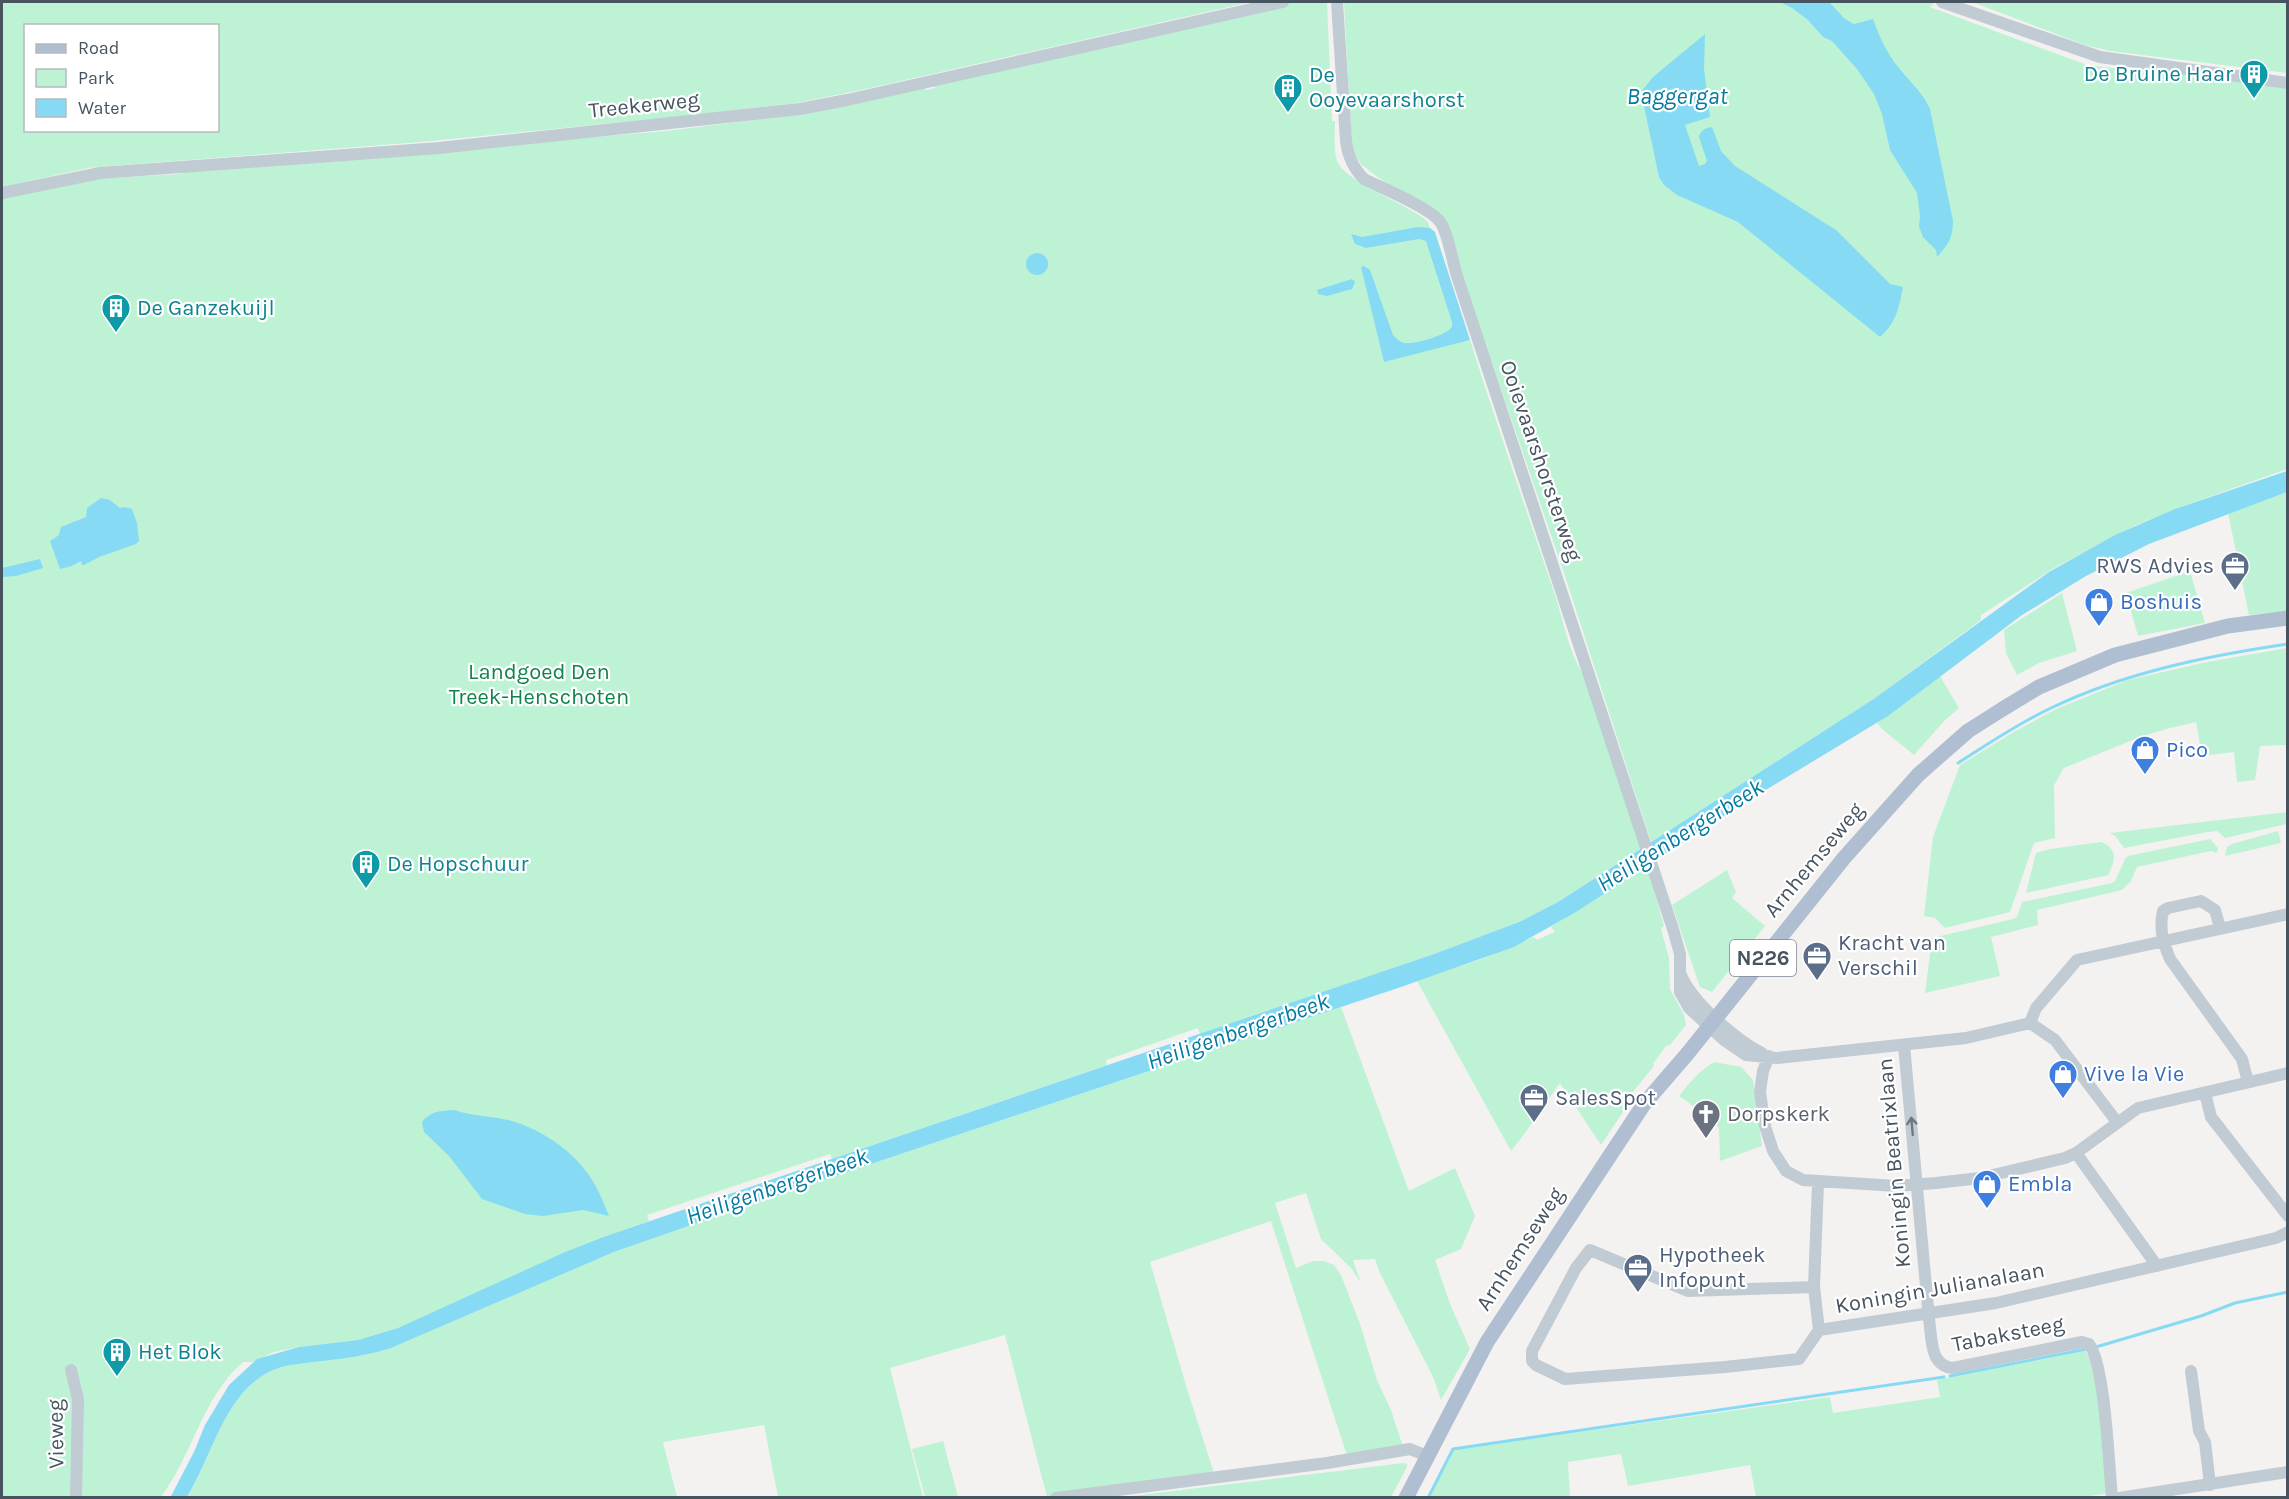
<svg xmlns="http://www.w3.org/2000/svg" width="2289" height="1499" font-family="Karla,sans-serif">
	<rect width="100%" height="100%" fill="#f4f1f1"/>
	<!-- green -->
	<path fill="#bdf3d4" fill-rule="evenodd" d="M 2,2 L 1251,2 L 861,90 L 796,103 L 684,116 L 421,142 L 110,166 L 88,168 L 2,187 ZM 26,26 L 218,26 L 218,130 L 26,130 Z
		M 1294,2 L 1327,2 L 1332,121 L 1335,121 C 1335,133 1333,152 1338,163 C 1349,184 1409,204 1428,222 L 1460,342 L 1470,340 C 1496,422 1524,504 1552,586 C 1563,616 1567,649 1584,676 L 1641,848 L 1558,902 L 1519,922 L 1434,954 L 1200,1034 L 1198,1028 L 1106,1060 L 1107,1065 L 832,1159 L 830,1154 L 647,1215 L 649,1221 L 606,1236 L 398,1328 L 358,1340 L 299,1347 L 274,1352 L 253,1362 L 243,1362 C 202,1398 193,1454 161,1497 L 2,1498 L 2,197 L 89,179 L 181,174 L 180,171 L 666,131 L 802,114 L 925,86 L 926,90 L 935,88 L 935,84 Z
		M 1344,2 L 1935,2 L 1930,7 L 2087,65 L 2163,74 L 2163,69 L 2189,73 L 2189,77 L 2218,80 L 2220,77 L 2287,87 L 2287,469 L 2186,505 L 2134,526 L 2054,568 L 1981,615 L 1981,620 L 1875,698 L 1651,842 L 1563,570 L 1452,246 L 1437,216 L 1376,176 L 1362,165 L 1354,156 L 1352,150 Z
		M 1972,2 L 2287,2 L 2287,73 L 2110,51 L 2085,45 Z
		M 2287,492 L 2287,611 L 2249,615 L 2228,513 Z
		M 2190,571 L 2205,623 L 2138,636 L 2126,593 Z
		M 2062,593 L 2077,651 L 2039,663 L 2017,675 L 2006,653 L 2004,630 Z
		M 2287,648 L 2287,745 L 2260,746 L 2255,780 L 2237,782 L 2234,752 L 2202,756 L 2196,722 L 2170,728 L 2140,737 L 2064,768 L 2054,785 L 2055,838 L 2034,843 L 2010,912 L 1945,928 L 1935,918 L 1924,916 L 1933,837 L 1960,765 L 2012,733 L 2056,709 L 2128,680 L 2202,663 Z
		M 1940,676 L 1959,708 L 1944,721 L 1914,755 L 1882,729 L 1877,723 Z
		M 2287,812 L 2287,824 L 2225,838 L 2217,831 L 2208,832 L 2124,848 L 2115,836 L 2110,833 Z
		M 2278,831 L 2281,843 L 2225,856 L 2227,847 L 2232,844 Z
		M 2210,839 L 2218,848 L 2217,853 L 2211,851 L 2137,867 L 2131,881 L 2122,890 L 2037,910 L 2038,925 L 1991,937 L 2000,976 L 1925,993 L 1932,938 L 2013,919 L 2017,917 L 2022,902 L 2112,883 L 2115,881 L 2125,859 L 2128,856 Z
		M 2101,842 C 2119,849 2115,862 2108,875 L 2026,893 L 2036,853 L 2050,849 Z
		M 1647,865 L 1664,926 L 1661,929 L 1669,958 L 1670,989 L 1684,1015 L 1686,1025 L 1670,1045 L 1666,1046 L 1653,1064 L 1654,1066 L 1623,1104 L 1625,1109 L 1601,1145 L 1560,1083 C 1543,1106 1529,1129 1511,1151 L 1417,981 L 1482,959 L 1534,937 L 1537,940 L 1555,932 L 1551,927 Z
		M 1727,870 L 1736,892 L 1732,898 L 1765,926 L 1712,992 L 1700,987 L 1672,905 Z
		M 1341,1007 L 1409,1191 L 1455,1168 L 1475,1216 L 1461,1249 L 1435,1260 L 1450,1304 L 1470,1349 L 1441,1400 L 1434,1379 L 1379,1271 L 1375,1259 L 1353,1260 L 1361,1283 L 1351,1268 L 1321,1239 L 1306,1193 L 1275,1203 L 1296,1268 L 1313,1261 L 1324,1261 L 1334,1265 L 1341,1275 L 1360,1324 L 1377,1380 L 1391,1410 L 1405,1453 L 1348,1459 L 1271,1221 L 1150,1262 L 1187,1389 L 1215,1476 L 1047,1497 L 1005,1335 L 890,1368 L 923,1497 L 778,1497 L 764,1425 L 663,1442 L 677,1497 L 187,1498 C 216,1451 227,1376 291,1365 C 326,1360 357,1359 391,1348 L 614,1252 L 778,1195 Z
		M 1714,1062 L 1741,1067 L 1753,1080 L 1762,1146 L 1720,1161 L 1719,1128 L 1706,1115 L 1679,1096 C 1690,1082 1699,1071 1714,1062 Z
		M 2085,1351 L 2091,1361 L 2096,1377 L 2109,1493 L 2078,1498 L 1756,1497 L 1750,1465 L 1628,1486 L 1621,1454 L 1568,1462 L 1570,1497 L 1429,1498 L 1451,1457 L 1451,1450 L 1830,1397 L 1833,1413 L 1940,1397 L 1937,1380 Z
		M 943,1441 L 958,1497 L 925,1497 L 912,1449 Z
		M 1403,1463 L 1408,1465 L 1391,1497 L 1124,1497 Z"/>
	<!-- water -->
	<path fill="#87daf3" d="M 1780,2 L 1829,2 L 1845,19 L 1854,24 L 1873,19 C 1879,36 1887,54 1899,68 C 1910,82 1923,93 1930,109 L 1953,221 C 1953,238 1948,245 1937,257 L 1936,250 L 1923,237 L 1919,227 L 1920,216 L 1917,193 L 1890,150 L 1882,114 L 1874,94 L 1857,69 L 1832,41 L 1823,37 L 1808,20 L 1792,8 Z
		M 1705,34 L 1704,69 L 1710,117 L 1685,125 L 1699,166 L 1705,164 L 1707,161 L 1699,137 C 1701,130 1705,128 1712,127 L 1721,151 L 1735,166 L 1836,230 L 1890,284 L 1903,287 C 1899,308 1896,323 1880,337 L 1738,222 L 1677,195 L 1664,185 L 1659,177 L 1641,92 L 1653,77 Z
		M 1418,227 L 1430,228 L 1435,232 L 1470,340 L 1384,362 L 1361,267 L 1364,266 L 1370,270 L 1393,335 C 1397,339 1399,342 1405,343 C 1416,344 1445,336 1452,327 L 1452,322 L 1426,241 L 1419,239 L 1366,248 L 1355,244 L 1351,234 L 1362,237 Z
		M1026 264a11 11 0 1 1 22 0a11 11 0 1 1-22 0Z
		M 1352,279 L 1355,282 L 1352,289 L 1327,296 L 1318,294 L 1317,290 Z
		M 2287,471 L 2287,492 L 2149,544 L 2086,576 L 2022,615 L 1888,716 L 1736,808 L 1576,912 L 1514,947 L 1401,987 L 778,1195 L 614,1252 L 391,1348 C 357,1359 326,1360 291,1365 C 227,1376 216,1451 187,1497 L 170,1498 L 194,1452 L 205,1425 L 229,1385 L 257,1359 L 299,1347 L 358,1340 L 398,1328 L 563,1253 L 606,1236 L 1434,954 L 1519,922 L 1558,902 L 1875,698 L 2049,572 L 2115,535 L 2175,509 Z
		M 101,498 L 110,500 L 120,508 L 125,507 L 132,509 L 137,523 L 139,541 L 136,544 L 99,557 L 84,565 L 82,565 L 81,561 L 72,566 L 60,569 L 50,541 L 59,535 L 61,527 L 86,517 L 87,508 Z
		M 40,559 L 43,568 L 16,576 L 2,577 L 2,568 Z
		M 454,1110 C 472,1116 490,1116 508,1120 C 537,1127 571,1149 588,1174 C 597,1186 603,1201 609,1216 L 583,1210 L 543,1216 L 525,1214 L 482,1199 L 449,1156 L 424,1132 L 422,1122 C 431,1111 440,1111 454,1110 Z"/>
	<g fill="none" stroke-linecap="round" stroke-linejoin="round">
		<!-- stream -->
		<path stroke="#87daf3" stroke-width="3" d="M 1958,763 C 1988,744 2017,724 2049,709 C 2123,673 2206,656 2288,644
			M 2096,1347 L 2201,1316 L 2235,1303 L 2288,1292
			M 1950,1376 L 2087,1349
			M 1428,1498 L 1453,1449 L 1944,1377"/>
		<!-- minor -->
		<path stroke="#c1cbd4" stroke-width="12" d="M 1337,2 L 1346,141 C 1348,157 1353,168 1364,179 C 1382,188 1431,208 1441,223 C 1449,237 1452,260 1457,276 L 1673,929 L 1680,954 L 1680,992 L 1689,1008 L 1724,1040 L 1746,1055 L 1777,1058 L 1966,1038 L 2030,1023
			M 1942,2 L 2100,57 L 2288,83
			M 2,193 L 100,173 L 439,148 L 800,109 L 847,100 L 1283,2
			M 2220,928 L 2215,910 L 2201,901 L 2168,908 L 2163,911 C 2159,929 2163,942 2170,959 L 2242,1059 L 2248,1082
			M 1681,975 C 1692,1002 1736,1040 1762,1053
			M 2030,1023 L 2036,1008 L 2077,960 L 2288,914
			M 2030,1023 L 2055,1040 L 2117,1122
			M 1904,1045 L 1929,1319 C 1932,1337 1929,1366 1953,1368 L 2082,1342 L 2089,1344 C 2105,1364 2109,1467 2112,1498
			M 1769,1056 L 1763,1071 L 1760,1092 L 1765,1126 L 1773,1151 L 1786,1171 L 1803,1180 L 1896,1186 L 1936,1183 L 1980,1178 L 2065,1158 L 2076,1153 L 2138,1108 L 2288,1073
			M 2205,1093 L 2211,1117 L 2288,1216
			M 2076,1153 L 2157,1266
			M 1818,1183 L 1814,1287 L 1819,1330
			M 1814,1287 L 1688,1291 L 1590,1250 L 1576,1268 L 1532,1351 L 1532,1361 L 1536,1365 L 1565,1379 L 1725,1367 L 1799,1359 L 1819,1330 L 1996,1303 L 2276,1238 L 2288,1232
			M 71,1370 L 78,1399 L 76,1498
			M 2191,1371 L 2199,1431 L 2205,1442 L 2210,1485
			M 1056,1498 L 1327,1463 L 1410,1449 L 1427,1456
			M 2119,1498 L 2288,1472"/>
		<!-- major -->
		<path stroke="#afbfd1" stroke-width="15" d="M 1406,1498 L 1487,1342 L 1644,1104 L 1688,1053 L 1844,858 L 1918,775 L 1968,731 L 2001,710 L 2039,687 L 2115,655 L 2228,626 L 2288,618"/>
	</g>
	<!-- one-way arrows -->
	<defs><path id="oneway-shaft" d="M-6 0H5M1.5-3L5.5 0L1.5 3" fill="none" stroke-width="1.6" stroke-linecap="round" stroke-linejoin="round" transform="scale(1.5)"/></defs>
	<use stroke="#6c7883" href="#oneway-shaft" transform="translate(1912 1126) rotate(-95)"/>
	<!-- icons -->
	<defs>
		<g id="building-pin" transform="scale(1.5)"><path d="M0 17L-7.5 6A9.5 9.5 0 1 1 7.5 6Z" fill="#0f9aa8" stroke="#fff"/><path d="M-4-6H4V6H1V3H-1V6H-4ZM-2.5-4.3h1.7v1.8h-1.7ZM.8-4.3h1.7v1.8H.8ZM-2.5-1h1.7V.8h-1.7ZM.8-1h1.7V.8H.8Z" fill="#fff"/></g>
		<g id="office-pin" transform="scale(1.5)"><path d="M0 17L-7.5 6A9.5 9.5 0 1 1 7.5 6Z" fill="#5c6f8a" stroke="#fff"/><path d="M-6-3h4V-5.5h4V-3h4V5H-6ZM-1-4.5V-3h2v-1.5ZM-6 0V1H6V0Z" fill="#fff"/></g>
		<g id="shop-pin" transform="scale(1.5)"><path d="M0 17L-7.5 6A9.5 9.5 0 1 1 7.5 6Z" fill="#3f7fe0" stroke="#fff"/><path d="M-5-2.5h2.3a2.7 3.5 0 0 1 5.4 0H5L5.5 6h-11ZM-1.5-2.5h3a1.5 2.3 0 0 0-3 0Z" fill="#fff"/></g>
		<g id="church-pin" transform="scale(1.5)"><path d="M0 17L-7.5 6A9.5 9.5 0 1 1 7.5 6Z" fill="#6b7280" stroke="#fff"/><path d="M-1.2-6h2.4v3.5h3.3v2.4h-3.3V6h-2.4V-.1h-3.3v-2.4h3.3Z" fill="#fff"/></g>
	</defs>
	<g fill-rule="evenodd">
		<use href="#building-pin" x="2254" y="74"/>
		<use href="#building-pin" x="1288" y="88"/>
		<use href="#building-pin" x="116" y="308"/>
		<use href="#office-pin" x="2235" y="566"/>
		<use href="#shop-pin" x="2099" y="602"/>
		<use href="#shop-pin" x="2145" y="750"/>
		<use href="#building-pin" x="366" y="864"/>
		<use href="#office-pin" x="1817" y="956"/>
		<use href="#shop-pin" x="2063" y="1074"/>
		<use href="#office-pin" x="1534" y="1098"/>
		<use href="#church-pin" x="1706" y="1114"/>
		<use href="#shop-pin" x="1987" y="1184"/>
		<use href="#office-pin" x="1638" y="1268"/>
		<use href="#building-pin" x="117" y="1352"/>
	</g>
	<g text-anchor="middle" dominant-baseline="central" stroke-width="4.5" stroke-linejoin="round" paint-order="stroke">
		<!-- shield labels -->
		<rect fill="#fff" stroke="#7e8790" stroke-width="1.5" x="1730" y="940" width="66" height="36" rx="4.5"/>
		<g font-size="21" font-weight="bold" fill="#475460">
			<text x="1763" y="958">N226</text>
		</g>
		<!-- culture labels -->
		<g font-size="22" fill="#0d838f" stroke="#fff" text-anchor="start">
			<text x="2233" y="74" text-anchor="end">De Bruine Haar</text>
			<text x="1309" y="75">De<tspan x="1309" dy="25">Ooyevaarshorst</tspan></text>
			<text x="137" y="308">De Ganzekuijl</text>
			<text x="387" y="864">De Hopschuur</text>
			<text x="138" y="1352">Het Blok</text>
		</g>
		<!-- street labels -->
		<g font-size="22" fill="#475460" stroke="#fff">
			<text transform="translate(644 105) rotate(-6)">Treekerweg</text>
			<text transform="translate(1541 461) rotate(71)">Ooievaarshorsterweg</text>
			<text transform="translate(1814 860) rotate(-50)">Arnhemseweg</text>
			<text transform="translate(1894 1163) rotate(-95)">Koningin Beatrixlaan</text>
			<text transform="translate(1520 1249) rotate(-57)">Arnhemseweg</text>
			<text transform="translate(1940 1288) rotate(-10)">Koningin Julianalaan</text>
			<text transform="translate(2008 1334) rotate(-11)">Tabaksteeg</text>
			<text transform="translate(56 1434) rotate(-91)">Vieweg</text>
		</g>
		<!-- service labels -->
		<g font-size="22" fill="#4e5e75" stroke="#fff" text-anchor="start">
			<text x="2214" y="566" text-anchor="end">RWS Advies</text>
			<text x="1838" y="943">Kracht van<tspan x="1838" dy="25">Verschil</tspan></text>
			<text x="1555" y="1098">SalesSpot</text>
			<text x="1659" y="1255">Hypotheek<tspan x="1659" dy="25">Infopunt</tspan></text>
		</g>
		<!-- shop labels -->
		<g font-size="22" fill="#366cbe" stroke="#fff" text-anchor="start">
			<text x="2120" y="602">Boshuis</text>
			<text x="2166" y="750">Pico</text>
			<text x="2084" y="1074">Vive la Vie</text>
			<text x="2008" y="1184">Embla</text>
		</g>
		<!-- park labels -->
		<g font-size="22" fill="#10834d" stroke="#fff">
			<text x="539" y="672">Landgoed Den<tspan x="539" dy="25">Treek-Henschoten</tspan></text>
		</g>
		<!-- worship labels -->
		<g font-size="22" fill="#5b616d" stroke="#fff" text-anchor="start">
			<text x="1727" y="1114">Dorpskerk</text>
		</g>
		<!-- water labels -->
		<g font-size="24" font-style="italic" fill="#037ba0" stroke="#fff">
			<text x="1677" y="96">Baggergat</text>
			<text transform="translate(1680 835) rotate(-32)">Heiligenbergerbeek</text>
			<text transform="translate(1238 1031) rotate(-19)">Heiligenbergerbeek</text>
			<text transform="translate(777 1186) rotate(-19)">Heiligenbergerbeek</text>
		</g>
	</g>
	<!-- border -->
	<rect width="2289" height="1499" fill="none" stroke="#475460" stroke-width="6"/>
	<!-- legend -->
	<rect x="24" y="24" width="195" height="108" fill="#ffffff" stroke="#b5bbbf" stroke-width="1.5"/>
	<rect x="36" y="44" width="30" height="9" fill="#afbfd1" stroke="#b5bbbf" stroke-width="1.5"/>
	<text x="78" y="54" font-size="18" fill="#475460">Road</text>
	<rect x="36" y="69" width="30" height="18" fill="#bdf3d4" stroke="#b5bbbf" stroke-width="1.5"/>
	<text x="78" y="84" font-size="18" fill="#475460">Park</text>
	<rect x="36" y="99" width="30" height="18" fill="#87daf3" stroke="#b5bbbf" stroke-width="1.5"/>
	<text x="78" y="114" font-size="18" fill="#475460">Water</text>
</svg>
